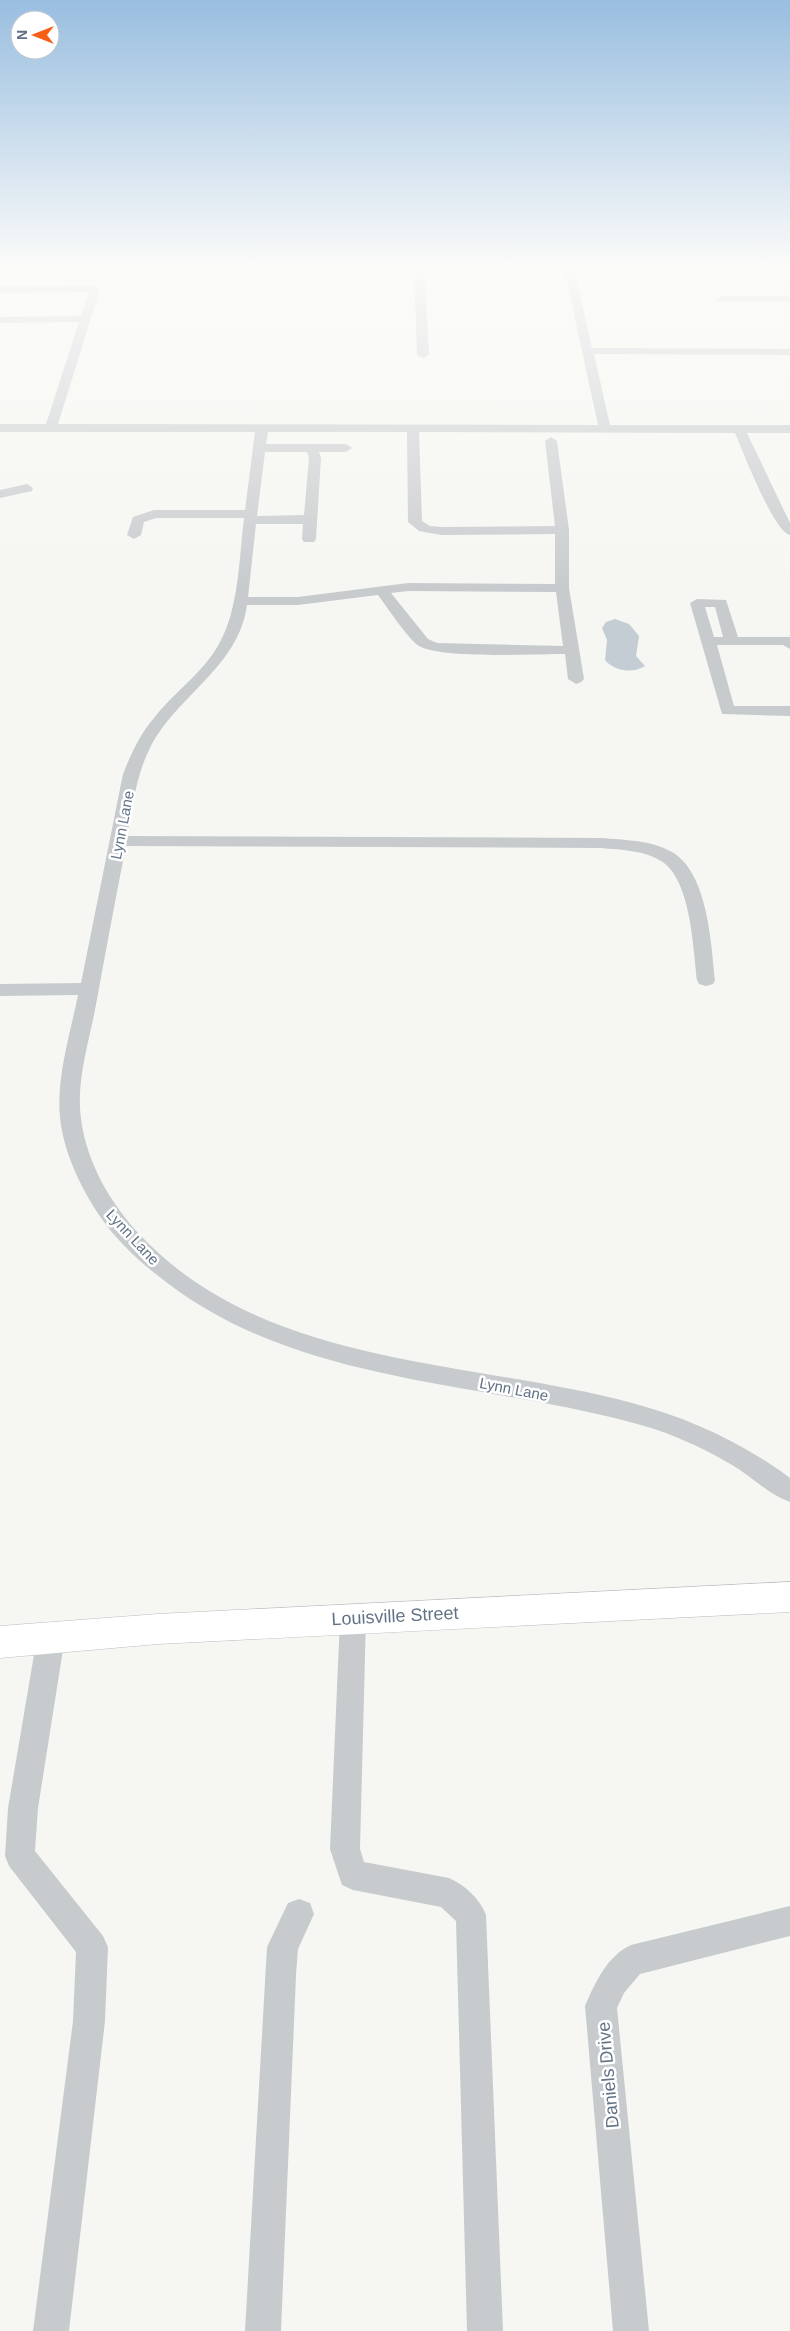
<svg xmlns="http://www.w3.org/2000/svg" width="790" height="2331" font-family="Arial,sans-serif">
	<rect width="100%" height="100%" fill="#f6f7f2"/>
	<!-- water -->
	<path fill="#c3cdd3" d="M 615,619 L 629,624 L 639,636 L 636,656 L 645,666 C 632,674 614,671 605,660 L 607,640 L 602,628 L 606,622 Z"/>
	<g fill="none" stroke-linecap="round" stroke-linejoin="round">
		<!-- major casing -->
		<g stroke="#babdc1" stroke-width="1">
			<path id="major" d="M 790,1582 L 790,1612 L 158,1644 L 0,1658 L 0,1626 L 158,1614 Z"/>
		</g>
		<!-- minor -->
		<path fill="#c8cbce" fill-rule="evenodd" d="M 414,263 L 424,263 L 429,355 L 423,358 L 417,355 Z
			M 563,263 L 573,263 L 592,348 L 790,349 L 790,355 L 594,354 L 610,425 L 790,425 L 790,433 L 747,433 L 790,523 L 790,535 C 773,531 743,451 735,433 L 419,432 L 422,521 L 430,526 L 441,527 L 555,526 L 545,441 L 551,437 L 557,441 L 569,530 L 569,588 L 584,679 L 581,682 L 576,684 L 568,679 L 565,654 C 535,654 441,659 419,646 C 408,639 387,607 378,595 L 298,605 L 247,605 C 239,667 176,696 150,748 C 136,775 133,806 127,836 L 601,838 C 625,840 651,840 672,852 C 708,873 711,943 715,980 L 713,984 L 706,986 L 699,984 L 697,980 C 693,948 691,879 661,861 C 643,850 621,850 601,848 L 126,846 C 115,901 105,955 95,1010 C 88,1045 76,1083 81,1119 C 87,1164 111,1204 141,1236 C 267,1368 468,1359 632,1403 C 686,1417 736,1440 782,1472 L 790,1478 L 790,1502 C 769,1495 751,1476 732,1465 C 699,1445 663,1430 626,1421 C 473,1381 301,1383 170,1285 C 143,1265 118,1243 99,1215 C 80,1186 64,1153 60,1118 C 56,1078 70,1035 78,995 L 0,996 L 0,984 L 81,983 L 123,774 C 131,754 140,734 154,718 C 174,692 203,673 219,644 C 239,609 239,558 244,518 L 156,518 L 144,522 L 141,535 L 134,539 L 127,535 L 133,517 L 154,510 L 245,510 L 255,432 L 0,432 L 0,424 L 46,424 L 79,322 L 0,323 L 0,317 L 81,316 L 89,292 L 0,293 L 0,287 L 95,286 L 100,289 L 58,424 L 598,425 ZM 268,432 L 407,432 L 408,522 L 419,531 L 441,535 L 555,534 L 555,584 L 408,583 L 298,597 L 248,597 L 256,524 L 303,524 L 302,539 L 304,542 L 314,542 L 316,539 L 321,458 L 319,452 L 346,452 L 352,448 L 346,444 L 266,444 ZM 265,452 L 307,452 L 309,458 L 304,515 L 257,516 ZM 408,591 L 556,592 L 563,646 L 437,643 L 428,639 L 391,593 Z
			M 721,296 L 790,296 L 790,302 L 717,301 L 716,299 Z
			M 27,484 L 33,488 L 32,491 L 0,498 L 0,490 Z
			M 697,599 L 726,600 L 738,637 L 790,637 L 790,649 L 783,645 L 717,645 L 734,706 L 790,706 L 790,716 L 722,714 L 690,603 ZM 705,607 L 715,607 L 723,637 L 714,637 Z
			M 353,1606 L 363,1610 L 366,1618 L 360,1849 L 364,1862 L 449,1878 C 465,1885 480,1899 486,1915 L 503,2331 L 467,2331 L 456,1921 L 441,1907 L 353,1890 L 342,1885 L 330,1849 L 340,1618 L 343,1610 Z
			M 51,1625 L 61,1628 L 65,1637 L 38,1808 L 35,1851 L 103,1936 L 108,1947 L 105,2021 L 69,2331 L 33,2331 L 73,2021 L 76,1952 L 9,1866 L 5,1856 L 8,1808 L 37,1637 L 41,1628 Z
			M 299,1899 L 310,1903 L 314,1914 L 298,1949 L 296,1975 L 281,2331 L 245,2331 L 267,1947 L 288,1903 Z
			M 790,1906 L 790,1936 L 640,1974 L 624,1993 L 617,2008 L 649,2331 L 613,2331 L 585,2006 C 595,1983 607,1956 631,1945 Z"/>
		<!-- major -->
		<use href="#major" fill="#fff" fill-rule="evenodd"/>
	</g>
	<!-- sky -->
	<linearGradient id="sky" x2="0" y2="1"><stop stop-color="#99bee0"/><stop offset="0.45" stop-color="#fbfbf9"/><stop offset="1" stop-color="#fbfbf9" stop-opacity="0"/></linearGradient>
	<rect width="790" height="590" fill="url(#sky)"/>
	<g text-anchor="middle" dominant-baseline="central" stroke-width="5" stroke-linejoin="round" paint-order="stroke">
		<!-- street labels -->
		<g font-size="15" fill="#627387" stroke="#fff">
			<text transform="translate(122 825) rotate(-79)">Lynn Lane</text>
			<text transform="translate(133 1237) rotate(47)">Lynn Lane</text>
			<text transform="translate(514 1389) rotate(11)">Lynn Lane</text>
		</g>
		<!-- near-street labels -->
		<g font-size="18" fill="#627387" stroke="#fff">
			<text transform="translate(395 1616) rotate(-3)">Louisville Street</text>
			<text transform="translate(608 2075) rotate(-95)">Daniels Drive</text>
		</g>
	</g>
	<!-- north arrow -->
	<g transform="translate(35 35) rotate(270)"><circle r="24" fill="#ffffff" stroke="#c0c7cf"/>
	<path d="M0-4L9 19L0 12L-9 19Z" fill="#f45f15"/>
	<text y="-8" font-size="14" font-weight="bold" text-anchor="middle" fill="#627387">N</text>
	</g>
</svg>
